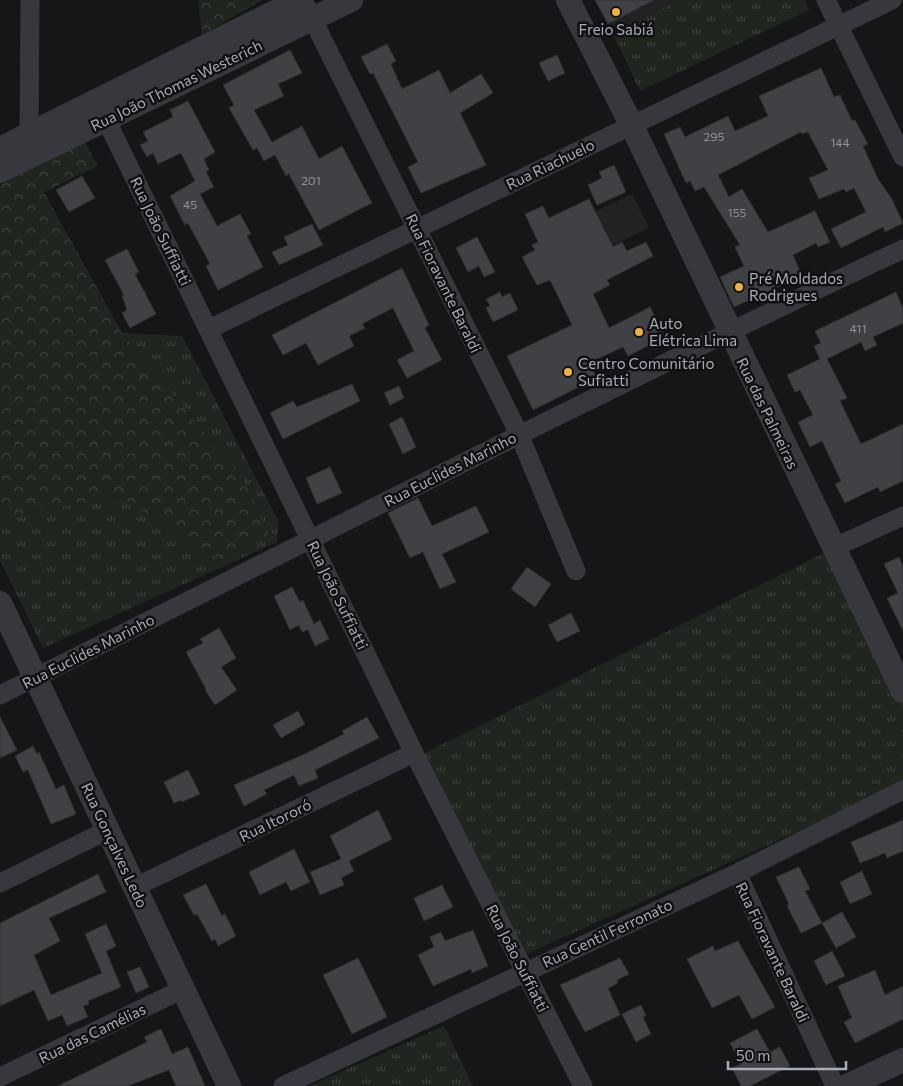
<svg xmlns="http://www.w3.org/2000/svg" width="903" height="1086" font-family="Commissioner,sans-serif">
	<defs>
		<pattern id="grass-tufts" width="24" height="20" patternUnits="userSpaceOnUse" patternTransform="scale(1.25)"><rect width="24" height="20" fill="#1e261f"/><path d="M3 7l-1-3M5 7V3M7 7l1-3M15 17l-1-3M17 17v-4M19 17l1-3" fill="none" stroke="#3c433d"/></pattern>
		<pattern id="forest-crowns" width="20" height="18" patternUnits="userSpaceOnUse" patternTransform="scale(1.25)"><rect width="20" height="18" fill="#1e261f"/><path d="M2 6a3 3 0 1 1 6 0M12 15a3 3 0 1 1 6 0" fill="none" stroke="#3c433d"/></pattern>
	</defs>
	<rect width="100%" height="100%" fill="#161618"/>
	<!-- built -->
	<path fill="#222225" d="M 596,0 L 680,0 L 612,32 Z
		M 632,194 L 649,228 L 582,260 L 565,226 Z"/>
	<!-- grass -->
	<path fill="url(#grass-tufts)" d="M 680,0 L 805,0 L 809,10 L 640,91 L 612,32 Z
		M 122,333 L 182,336 L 279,522 L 277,542 L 43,648 L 0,561 L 0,518 L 120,496 L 221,561 L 245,482 Z
		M 828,551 L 903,700 L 903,784 L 522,956 L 421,755 Z
		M 444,1026 L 473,1086 L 309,1086 Z"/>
	<!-- forest -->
	<path fill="url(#forest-crowns)" d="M 198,0 L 262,0 L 202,35 Z
		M 85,142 L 98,166 L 44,192 L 122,333 L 245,482 L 269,536 L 221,561 L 119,496 L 0,518 L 0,185 Z"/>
	<!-- building -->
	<path fill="#404145" stroke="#303034" d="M 595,0 L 654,0 L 608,24 Z
		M 387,44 L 396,61 L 391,64 L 402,89 L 439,70 L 450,93 L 481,74 L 493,93 L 460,113 L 486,165 L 421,193 L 408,167 L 418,162 L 373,73 L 370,74 L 361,57 Z
		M 290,50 L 302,73 L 278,84 L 284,96 L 254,110 L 272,142 L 302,126 L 319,159 L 342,146 L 372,203 L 319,230 L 289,174 L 286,176 L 275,155 L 264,161 L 257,148 L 253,150 L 229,108 L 234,105 L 223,85 Z
		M 557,55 L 565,73 L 548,81 L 539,63 Z
		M 821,68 L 834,97 L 840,95 L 852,121 L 855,120 L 868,144 L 863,146 L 878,179 L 892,199 L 903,223 L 885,232 L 883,227 L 841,248 L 831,229 L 866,212 L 854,188 L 846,192 L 844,189 L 819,199 L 809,178 L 828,170 L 808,132 L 802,134 L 801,132 L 718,175 L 729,197 L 742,189 L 768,232 L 815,211 L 830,242 L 818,247 L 816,243 L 793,255 L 802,276 L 734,307 L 720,277 L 744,266 L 735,247 L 740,245 L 704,187 L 695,191 L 690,181 L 686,183 L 664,134 L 680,127 L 685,137 L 728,116 L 735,131 L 768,116 L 759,96 Z
		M 188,101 L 215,152 L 204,159 L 209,170 L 206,172 L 214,187 L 200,194 L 217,226 L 240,214 L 251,234 L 247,236 L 263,267 L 218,290 L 206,266 L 210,264 L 188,223 L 185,225 L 170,196 L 195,181 L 181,153 L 158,164 L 153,153 L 147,157 L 140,145 L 148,141 L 143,132 L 173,117 L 170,110 Z
		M 614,165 L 626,192 L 597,205 L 588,185 L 602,178 L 599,172 Z
		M 82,176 L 95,198 L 69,212 L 56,190 Z
		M 589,199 L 613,247 L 622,242 L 627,251 L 646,242 L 653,256 L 607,280 L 610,285 L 593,294 L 609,328 L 650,307 L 665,337 L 628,356 L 623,347 L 589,363 L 597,378 L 533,410 L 507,356 L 572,325 L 550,280 L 537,285 L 522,257 L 535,250 L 532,245 L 538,242 L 525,214 L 543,206 L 549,218 Z
		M 312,224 L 323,245 L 279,265 L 272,252 L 288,245 L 284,237 Z
		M 477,237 L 495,272 L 484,277 L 479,266 L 468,272 L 456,248 Z
		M 127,249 L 139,272 L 135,274 L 156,314 L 130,328 L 122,313 L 127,310 L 122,296 L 124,295 L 105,260 Z
		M 402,268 L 429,325 L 425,328 L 442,360 L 407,378 L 397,360 L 414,351 L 393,308 L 362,324 L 365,328 L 349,336 L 354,346 L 318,365 L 306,343 L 283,355 L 272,335 Z
		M 500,292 L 502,297 L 510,293 L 518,310 L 493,322 L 486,308 L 490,306 L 486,299 Z
		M 896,292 L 903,308 L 903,323 L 873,337 L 877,345 L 865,351 L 861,342 L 827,359 L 847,398 L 840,401 L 861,444 L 903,424 L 903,481 L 880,492 L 878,487 L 845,503 L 835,484 L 841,481 L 822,441 L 810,447 L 798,422 L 813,415 L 800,390 L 795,392 L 787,375 L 820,359 L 814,346 L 821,343 L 815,331 Z
		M 352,384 L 360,401 L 283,439 L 270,413 L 293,401 L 297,407 Z
		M 399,386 L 404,398 L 390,405 L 384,393 Z
		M 402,417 L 416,447 L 403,454 L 389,424 Z
		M 330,467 L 342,493 L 317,504 L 306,478 Z
		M 418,498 L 432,526 L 476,506 L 489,532 L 442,554 L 456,582 L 440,589 L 423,552 L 410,558 L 388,513 Z
		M 899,557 L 903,567 L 903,631 L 887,598 L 898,593 L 884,564 Z
		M 527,567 L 551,584 L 535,607 L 511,589 Z
		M 292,587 L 300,602 L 303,600 L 314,624 L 320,620 L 329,639 L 315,646 L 308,630 L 302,632 L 299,625 L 290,630 L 274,596 Z
		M 571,613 L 580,631 L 557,642 L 548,625 Z
		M 219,628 L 236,658 L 221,667 L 237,690 L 215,705 L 205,690 L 206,689 L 186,652 L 203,643 L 200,639 Z
		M 298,711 L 305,724 L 281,738 L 273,725 Z
		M 0,717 L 17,750 L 0,758 Z
		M 367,717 L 379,738 L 315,770 L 318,778 L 299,786 L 294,775 L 264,790 L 267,794 L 244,806 L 234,785 L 307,753 L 344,734 L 342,731 Z
		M 33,746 L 37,754 L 39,752 L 56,789 L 64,785 L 76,814 L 51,824 L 28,770 L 23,772 L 15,756 Z
		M 188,770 L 200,794 L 182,802 L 181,800 L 174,803 L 164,782 Z
		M 378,810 L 392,839 L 349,861 L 354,871 L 341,878 L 344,885 L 320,895 L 310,872 L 341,859 L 330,836 Z
		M 903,820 L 903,851 L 887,858 L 885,853 L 860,863 L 851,842 Z
		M 294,849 L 310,882 L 291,891 L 286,882 L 260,895 L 249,872 Z
		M 799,867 L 810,889 L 805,891 L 822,923 L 801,933 L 787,906 L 789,904 L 776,877 Z
		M 862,871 L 872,894 L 850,904 L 840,882 Z
		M 98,874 L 106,892 L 49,918 L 60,941 L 34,955 L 51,995 L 102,973 L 85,934 L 106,924 L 116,946 L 106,951 L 121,987 L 88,1001 L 89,1004 L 83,1006 L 88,1017 L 67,1026 L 62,1015 L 48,1021 L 34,990 L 0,1006 L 0,923 Z
		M 206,884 L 222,916 L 225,914 L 236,936 L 218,946 L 215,939 L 212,941 L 197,914 L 194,915 L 183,895 Z
		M 442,885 L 453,907 L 424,921 L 414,898 Z
		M 842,912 L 856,937 L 836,948 L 822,923 Z
		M 473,930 L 488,966 L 472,973 L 471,969 L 433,986 L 418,955 L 434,947 L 430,937 L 441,932 L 445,941 Z
		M 738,941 L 775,1007 L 752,1019 L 739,995 L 712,1008 L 687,959 L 713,946 L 715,951 Z
		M 832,951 L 845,976 L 826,985 L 814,961 Z
		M 358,958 L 387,1017 L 352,1034 L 323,975 Z
		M 620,958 L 629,974 L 617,980 L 618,983 L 608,988 L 620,1015 L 585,1032 L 560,985 Z
		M 140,967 L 149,987 L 136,993 L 127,972 Z
		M 875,970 L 885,995 L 903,986 L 903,1019 L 855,1043 L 844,1022 L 852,1018 L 838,986 Z
		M 641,1005 L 646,1016 L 643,1017 L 651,1034 L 636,1042 L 622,1014 Z
		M 161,1029 L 172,1054 L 188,1047 L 205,1086 L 176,1086 L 169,1070 L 128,1086 L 58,1086 L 147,1042 L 144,1037 Z
		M 757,1029 L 770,1052 L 780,1047 L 790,1066 L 750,1086 L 741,1086 L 732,1068 L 741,1064 L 730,1043 Z"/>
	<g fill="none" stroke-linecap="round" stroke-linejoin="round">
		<!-- minor -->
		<path stroke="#37383d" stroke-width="19" d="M 30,0 L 29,135 L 33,145
			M 826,0 L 903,157
			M 306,6 L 519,434 L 576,571
			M 100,107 L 414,753 L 583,1086
			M 209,329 L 892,0
			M 833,548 L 903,516
			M 0,695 C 301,545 599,392 903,249
			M 737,873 L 835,1086
			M 0,883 L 108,830
			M 135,887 L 414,753
			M 0,1077 L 183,989
			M 283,1086 L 737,873 L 903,790"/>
		<!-- tertiary -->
		<path stroke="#37383d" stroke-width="24" d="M 568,0 L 632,126 L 903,691
			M 0,149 L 299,0
			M 0,171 L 351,0
			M 0,603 L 229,1086
			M 847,1086 L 903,1060"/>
	</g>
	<!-- markers -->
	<g fill="#f2b134" stroke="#111113" stroke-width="2">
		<circle cx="616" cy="12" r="5"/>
		<circle cx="739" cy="287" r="5"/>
		<circle cx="639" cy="332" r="5"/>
		<circle cx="568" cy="372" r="5"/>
	</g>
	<g text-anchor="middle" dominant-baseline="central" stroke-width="5" stroke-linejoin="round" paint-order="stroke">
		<!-- number labels -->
		<g font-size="12" fill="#8e929b">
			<text x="714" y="136">295</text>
			<text x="840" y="142">144</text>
			<text x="311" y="180">201</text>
			<text x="190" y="204">45</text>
			<text x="737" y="212">155</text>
			<text x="858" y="328">411</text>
		</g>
		<!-- poi labels -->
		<g font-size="15" fill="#a8adb8" stroke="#111113" text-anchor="start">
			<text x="616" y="29" text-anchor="middle">Freio Sabiá</text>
			<text x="749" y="278">Pré Moldados<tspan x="749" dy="17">Rodrigues</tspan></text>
			<text x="649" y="323">Auto<tspan x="649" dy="17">Elétrica Lima</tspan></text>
			<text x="578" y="363">Centro Comunitário<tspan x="578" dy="17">Sufiatti</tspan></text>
		</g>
		<!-- street labels -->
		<g font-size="15" fill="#a8adb8" stroke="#111113">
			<text transform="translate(176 85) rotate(-26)">Rua João Thomas Westerich</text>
			<text transform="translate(550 164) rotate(-26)">Rua Riachuelo</text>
			<text transform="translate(161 231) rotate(64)">Rua João Suffiatti</text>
			<text transform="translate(444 283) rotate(64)">Rua Fioravante Baraldi</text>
			<text transform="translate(768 413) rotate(64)">Rua das Palmeiras</text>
			<text transform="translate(450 469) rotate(-27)">Rua Euclides Marinho</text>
			<text transform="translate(338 595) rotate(64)">Rua João Suffiatti</text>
			<text transform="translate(88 651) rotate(-27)">Rua Euclides Marinho</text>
			<text transform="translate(275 820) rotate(-26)">Rua Itororó</text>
			<text transform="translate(115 845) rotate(65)">Rua Gonçalves Ledo</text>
			<text transform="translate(607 933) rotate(-25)">Rua Gentil Ferronato</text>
			<text transform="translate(773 952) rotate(65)">Rua Fioravante Baraldi</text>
			<text transform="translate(518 958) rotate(63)">Rua João Suffiatti</text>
			<text transform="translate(92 1033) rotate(-26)">Rua das Camélias</text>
		</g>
	</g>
	<!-- scale -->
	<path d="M728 1061v8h118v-8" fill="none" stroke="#a8adb8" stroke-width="2.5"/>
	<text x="736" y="1061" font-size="15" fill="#a8adb8" stroke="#111113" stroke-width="4" paint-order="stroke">50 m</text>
</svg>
